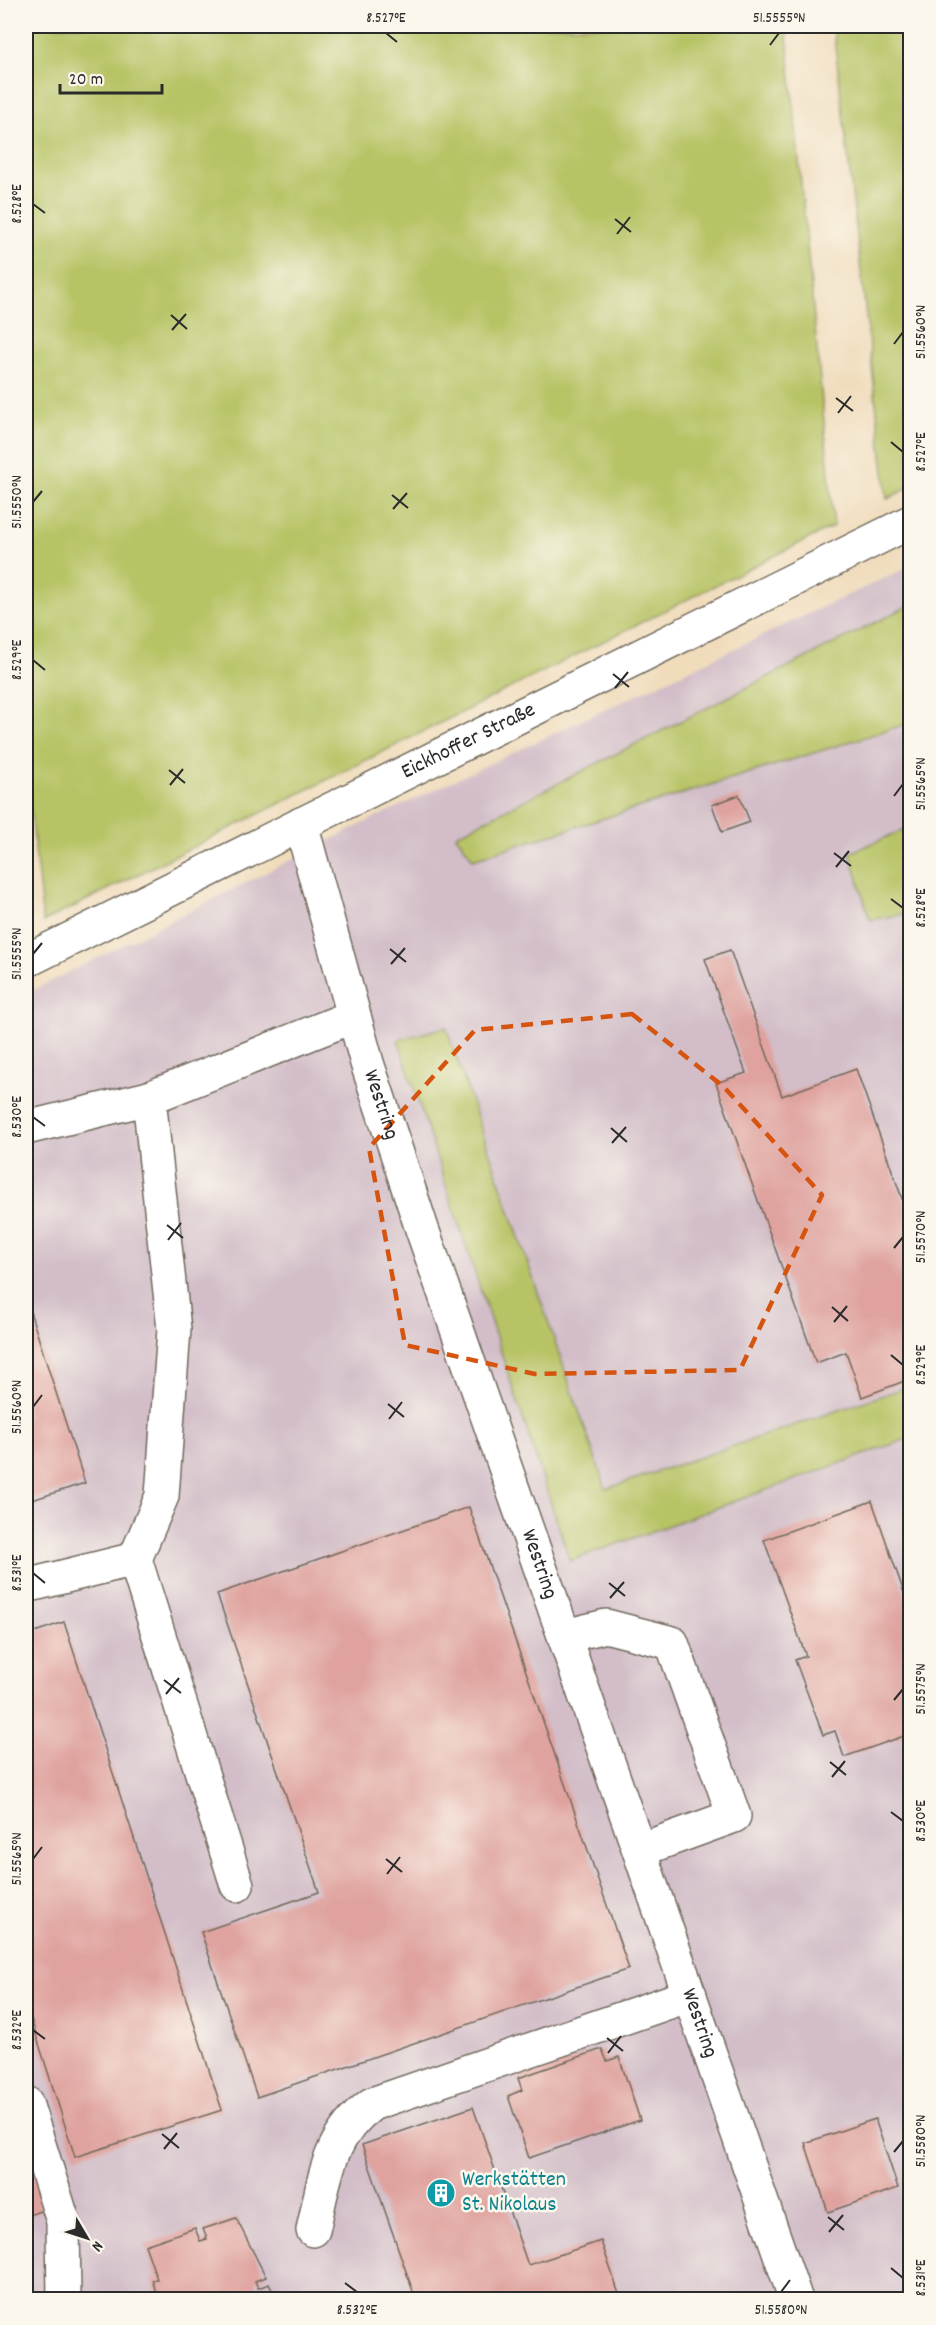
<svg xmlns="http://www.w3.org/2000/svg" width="936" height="2325" font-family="Dekko,sans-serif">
	<rect width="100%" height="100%" fill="#fbf7ec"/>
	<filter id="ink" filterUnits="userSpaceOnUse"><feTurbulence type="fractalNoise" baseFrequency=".0167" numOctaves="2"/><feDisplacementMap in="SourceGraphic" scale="12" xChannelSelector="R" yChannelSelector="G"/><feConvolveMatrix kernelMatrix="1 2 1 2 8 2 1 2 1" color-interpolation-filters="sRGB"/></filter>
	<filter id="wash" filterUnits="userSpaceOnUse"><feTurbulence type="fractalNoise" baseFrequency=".008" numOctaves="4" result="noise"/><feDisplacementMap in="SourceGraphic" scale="24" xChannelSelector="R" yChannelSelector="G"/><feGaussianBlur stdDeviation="1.35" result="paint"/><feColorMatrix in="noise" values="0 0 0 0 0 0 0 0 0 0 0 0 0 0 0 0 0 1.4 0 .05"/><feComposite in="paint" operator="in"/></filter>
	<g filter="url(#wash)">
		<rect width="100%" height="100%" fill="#f0dcbb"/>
		<!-- industrial -->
		<path fill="#d2bdc8" d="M 910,566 L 910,2299 L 26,2300 L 26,994 L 364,823 Z"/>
		<!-- green -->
		<path fill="#b8c365" stroke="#727748" stroke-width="1.5" d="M 26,26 L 786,26 L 834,526 L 43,922 L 26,767 Z
			M 833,26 L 910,26 L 910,487 L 887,499 Z
			M 910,605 L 910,723 L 473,859 L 456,835 Z
			M 910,827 L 910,913 L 870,920 L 850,853 Z
			M 446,1027 L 606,1489 L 910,1386 L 910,1438 L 570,1561 L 398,1040 Z"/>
		<g id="blocks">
			<!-- building -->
			<path fill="#dfa29e" d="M 739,795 L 750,822 L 722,832 L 712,805 Z
				M 730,950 L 782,1096 L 856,1069 L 910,1221 L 910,1379 L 862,1397 L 846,1352 L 816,1363 L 716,1083 L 746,1073 L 705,959 Z
				M 26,1299 L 85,1483 L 26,1502 Z
				M 872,1501 L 910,1610 L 910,1734 L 844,1757 L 835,1731 L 823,1735 L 795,1660 L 806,1656 L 764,1540 Z
				M 469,1507 L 629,1969 L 257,2097 L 201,1932 L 319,1892 L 217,1594 Z
				M 64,1622 L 222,2110 L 75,2157 L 26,2003 L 26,1635 Z
				M 602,2049 L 607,2061 L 619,2057 L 640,2120 L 529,2158 L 508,2096 L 522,2090 L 518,2078 Z
				M 473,2107 L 528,2265 L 601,2241 L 621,2300 L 416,2300 L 362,2145 Z
				M 875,2119 L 898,2188 L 828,2212 L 805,2143 Z
				M 26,2146 L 46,2209 L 26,2216 Z
				M 236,2218 L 266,2277 L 255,2281 L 258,2288 L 269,2284 L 277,2300 L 159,2300 L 152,2280 L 157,2279 L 145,2245 L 195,2228 L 200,2241 L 207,2239 L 203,2229 Z"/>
		</g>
	</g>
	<g filter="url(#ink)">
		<use href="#blocks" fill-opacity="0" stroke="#70695d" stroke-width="1.5"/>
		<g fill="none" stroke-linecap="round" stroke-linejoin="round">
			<!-- minor casing -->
			<g stroke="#70695d" stroke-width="36">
				<g id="minor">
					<path id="s1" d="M 301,824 L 367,1063 L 422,1229 L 796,2300"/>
					<path d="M 26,1128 L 149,1098"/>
					<path d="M 135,1559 L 237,1885"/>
					<path d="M 26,1586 L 135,1559 L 162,1496 L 174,1329 L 149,1098 L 354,1016"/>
					<path d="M 565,1636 L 606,1626 L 672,1643 L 734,1816 L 640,1850"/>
					<path d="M 26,2103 L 63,2221 L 64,2300"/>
					<path d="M 313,2230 C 325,2179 327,2137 372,2104 L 690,1995"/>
				</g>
			</g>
			<!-- major casing -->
			<g stroke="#70695d" stroke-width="36">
				<g id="major">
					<path id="s2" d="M 26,961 L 910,522"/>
				</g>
			</g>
			<!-- minor -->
			<use href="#minor" stroke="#fff" stroke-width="33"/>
			<!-- major -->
			<use href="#major" stroke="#fff" stroke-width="33"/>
		</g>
	</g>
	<!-- marked area -->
	<path fill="none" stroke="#d5540f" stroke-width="4.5" stroke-dasharray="12 8" stroke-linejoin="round" d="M 632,1014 L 724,1087 L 822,1195 L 740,1370 L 535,1374 L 405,1345 L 369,1148 L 475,1030 Z"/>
	<!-- ticks -->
	<path fill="none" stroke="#2b2b2b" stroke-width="2" d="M 386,33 L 397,42M 770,45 L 779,33M 33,204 L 45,213M 615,219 L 631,232M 617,234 L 630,217M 171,315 L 187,329M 172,330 L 186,314M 894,344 L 903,332M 836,398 L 853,411M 838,413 L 851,396M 891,442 L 903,452M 392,495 L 408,508M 33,502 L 42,491M 393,509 L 407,493M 33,660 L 45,670M 613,674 L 629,687M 615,688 L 628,672M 169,770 L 185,783M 170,785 L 183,769M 894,796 L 903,784M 834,853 L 851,866M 836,867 L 849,851M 891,899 L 903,908M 390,949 L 406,962M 33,954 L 42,943M 391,964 L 405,948M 33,1117 L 45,1126M 611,1128 L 627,1142M 612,1143 L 626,1127M 167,1225 L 183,1238M 168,1240 L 181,1223M 894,1248 L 903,1237M 832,1307 L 848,1321M 834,1322 L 847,1306M 891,1355 L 903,1365M 388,1404 L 404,1417M 33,1407 L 42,1395M 389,1419 L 402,1402M 33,1573 L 45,1583M 609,1583 L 625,1596M 610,1598 L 624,1582M 164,1680 L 181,1693M 166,1694 L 179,1678M 894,1700 L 903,1689M 830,1762 L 846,1775M 832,1777 L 845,1761M 891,1812 L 903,1821M 33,1859 L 42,1847M 386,1859 L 402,1872M 387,1874 L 400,1857M 33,2030 L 45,2039M 607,2038 L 623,2051M 608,2053 L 621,2036M 162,2134 L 179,2148M 164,2149 L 177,2133M 894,2152 L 903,2141M 828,2217 L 844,2230M 829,2232 L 843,2215M 891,2268 L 903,2278M 345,2283 L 357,2292M 781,2292 L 790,2280"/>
	<!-- icons -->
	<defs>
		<g id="building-disc" transform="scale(1.5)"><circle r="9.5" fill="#0f9aa8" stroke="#fbf7ec"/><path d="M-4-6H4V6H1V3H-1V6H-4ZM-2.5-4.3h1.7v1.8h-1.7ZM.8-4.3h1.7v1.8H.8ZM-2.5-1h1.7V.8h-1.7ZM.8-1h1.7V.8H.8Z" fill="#fff"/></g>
	</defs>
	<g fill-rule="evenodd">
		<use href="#building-disc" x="441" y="2193"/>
	</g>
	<g text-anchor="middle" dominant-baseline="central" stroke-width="5" stroke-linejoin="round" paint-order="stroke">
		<!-- street labels -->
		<g font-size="22" fill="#2b2b2b" stroke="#fbf7ec">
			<text stroke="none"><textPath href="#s2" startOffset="494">Eickhoffer Straße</textPath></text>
			<text stroke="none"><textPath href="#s1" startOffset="292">Westring</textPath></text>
			<text stroke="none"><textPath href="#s1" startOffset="778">Westring</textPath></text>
			<text stroke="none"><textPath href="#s1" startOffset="1264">Westring</textPath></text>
		</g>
		<!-- culture labels -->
		<g font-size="22" fill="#0d838f" stroke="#fbf7ec" text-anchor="start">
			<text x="462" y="2180">Werkstätten<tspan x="462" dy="25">St. Nikolaus</tspan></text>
		</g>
	</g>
	<!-- margin -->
	<rect width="936" height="2325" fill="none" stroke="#fbf7ec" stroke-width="66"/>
	<!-- north arrow -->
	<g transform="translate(87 2238) rotate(129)" stroke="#fbf7ec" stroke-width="4.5" paint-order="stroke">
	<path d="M0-4.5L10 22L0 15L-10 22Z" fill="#2b2b2b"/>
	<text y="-9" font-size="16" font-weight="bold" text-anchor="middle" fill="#2b2b2b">N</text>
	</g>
	<!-- scale -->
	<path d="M60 84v9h102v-9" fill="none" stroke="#2b2b2b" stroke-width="3"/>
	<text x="69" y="84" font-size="18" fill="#2b2b2b" stroke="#fbf7ec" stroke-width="4.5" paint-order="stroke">20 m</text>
	<rect x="33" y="33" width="870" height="2259" fill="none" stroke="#2b2b2b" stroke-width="2"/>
	<g font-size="15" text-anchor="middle" fill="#2b2b2b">
		<text x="386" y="22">8.527°E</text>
		<text x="779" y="22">51.5555°N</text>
		<text transform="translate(16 204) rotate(-90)" y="5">8.528°E</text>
		<text transform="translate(920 332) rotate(-90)" y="5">51.5560°N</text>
		<text transform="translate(920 452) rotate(-90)" y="5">8.527°E</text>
		<text transform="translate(16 502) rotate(-90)" y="5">51.5550°N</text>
		<text transform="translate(16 660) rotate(-90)" y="5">8.529°E</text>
		<text transform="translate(920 784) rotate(-90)" y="5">51.5565°N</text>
		<text transform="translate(920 908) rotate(-90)" y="5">8.528°E</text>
		<text transform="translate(16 954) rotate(-90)" y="5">51.5555°N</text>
		<text transform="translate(16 1117) rotate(-90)" y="5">8.530°E</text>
		<text transform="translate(920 1237) rotate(-90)" y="5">51.5570°N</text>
		<text transform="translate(920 1365) rotate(-90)" y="5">8.529°E</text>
		<text transform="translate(16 1407) rotate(-90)" y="5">51.5560°N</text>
		<text transform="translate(16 1573) rotate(-90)" y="5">8.531°E</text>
		<text transform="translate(920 1689) rotate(-90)" y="5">51.5575°N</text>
		<text transform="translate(920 1821) rotate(-90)" y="5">8.530°E</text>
		<text transform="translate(16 1859) rotate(-90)" y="5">51.5565°N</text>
		<text transform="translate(16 2030) rotate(-90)" y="5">8.532°E</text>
		<text transform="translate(920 2141) rotate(-90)" y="5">51.5580°N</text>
		<text transform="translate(920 2278) rotate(-90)" y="5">8.531°E</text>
		<text x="357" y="2314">8.532°E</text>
		<text x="781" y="2314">51.5580°N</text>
	</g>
</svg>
